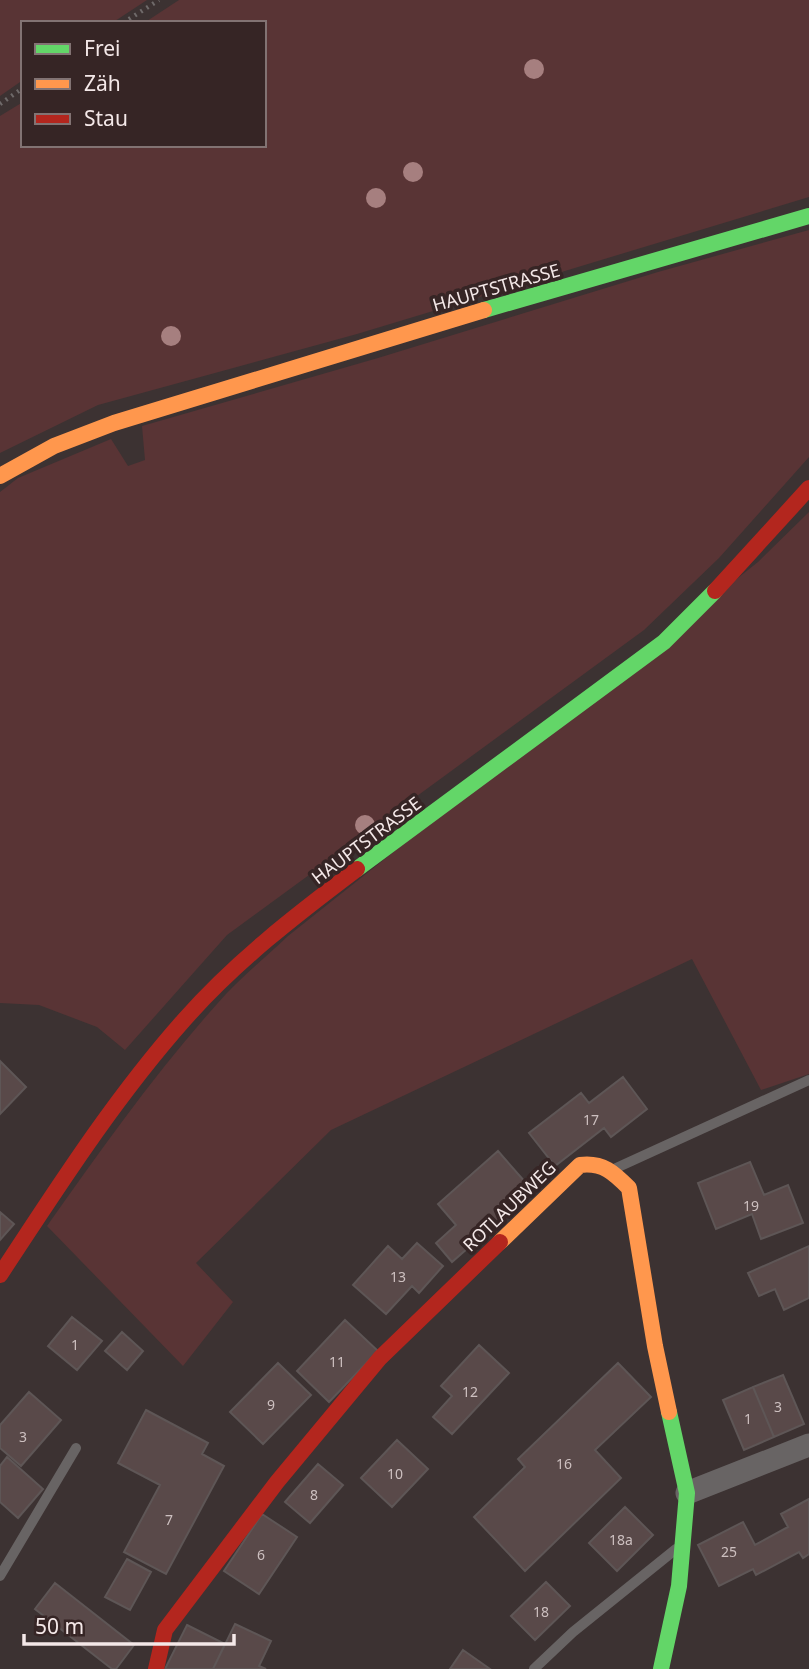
<svg xmlns="http://www.w3.org/2000/svg" width="809" height="1669" font-family="'Noto Sans',sans-serif">
	<rect width="100%" height="100%" fill="#3c3232"/>
	<!-- green -->
	<path fill="#593435" d="M 0,0 L 147,0 L 112,23 L 23,23 L 23,80 L 0,96 Z
		M 179,0 L 809,0 L 809,197 L 357,334 L 98,405 L 0,453 L 0,116 L 23,102 L 23,145 L 264,145 L 264,23 L 144,23 Z
		M 809,230 L 809,457 L 719,558 L 644,630 L 227,935 L 125,1050 L 97,1027 L 39,1005 L 0,1003 L 0,492 L 18,478 L 111,439 L 128,466 L 145,460 L 142,426 L 378,358 L 658,272 Z
		M 809,512 L 809,1074 L 761,1090 L 692,959 L 331,1130 L 196,1263 L 233,1302 L 183,1366 L 47,1226 C 103,1147 160,1066 226,994 C 245,974 268,955 288,936 L 758,562 Z"/>
	<!-- building -->
	<path fill="#594949" stroke="#5e5656" stroke-width="2" d="M 0,1061 L 26,1087 L 0,1114 Z
		M 623,1077 L 647,1109 L 611,1137 L 604,1128 L 555,1166 L 529,1133 L 581,1093 L 589,1103 Z
		M 498,1151 L 533,1191 L 452,1262 L 436,1243 L 456,1225 L 438,1204 Z
		M 750,1162 L 764,1195 L 788,1185 L 803,1223 L 761,1239 L 752,1214 L 716,1229 L 698,1183 Z
		M 0,1212 L 14,1224 L 0,1240 Z
		M 417,1243 L 443,1266 L 419,1293 L 412,1286 L 386,1314 L 353,1285 L 388,1246 L 402,1259 Z
		M 809,1246 L 809,1298 L 784,1310 L 775,1289 L 759,1296 L 748,1273 Z
		M 72,1317 L 102,1341 L 77,1370 L 48,1346 Z
		M 345,1320 L 378,1351 L 329,1402 L 297,1371 Z
		M 122,1332 L 143,1351 L 127,1370 L 105,1351 Z
		M 479,1345 L 509,1373 L 452,1434 L 433,1417 L 452,1396 L 441,1386 Z
		M 278,1363 L 311,1395 L 263,1444 L 230,1412 Z
		M 618,1363 L 651,1397 L 595,1450 L 621,1478 L 525,1571 L 474,1517 L 525,1467 L 518,1459 Z
		M 783,1375 L 804,1424 L 774,1437 L 753,1387 Z
		M 753,1387 L 774,1437 L 744,1450 L 723,1400 Z
		M 29,1392 L 61,1420 L 21,1466 L 0,1448 L 0,1425 Z
		M 146,1410 L 208,1443 L 202,1454 L 224,1466 L 166,1574 L 124,1552 L 160,1485 L 118,1463 Z
		M 397,1440 L 428,1469 L 392,1507 L 361,1478 Z
		M 7,1457 L 43,1489 L 18,1518 L 0,1502 L 0,1466 Z
		M 318,1464 L 343,1485 L 310,1523 L 285,1502 Z
		M 809,1499 L 809,1554 L 803,1558 L 799,1552 L 756,1575 L 753,1569 L 719,1586 L 698,1545 L 743,1522 L 755,1545 L 788,1527 L 781,1514 Z
		M 625,1507 L 653,1535 L 617,1571 L 589,1543 Z
		M 262,1514 L 297,1537 L 259,1594 L 224,1571 Z
		M 127,1559 L 151,1572 L 130,1610 L 105,1597 Z
		M 546,1582 L 570,1606 L 535,1640 L 511,1616 Z
		M 55,1583 L 134,1645 L 116,1669 L 112,1669 L 35,1609 Z
		M 235,1624 L 271,1641 L 259,1666 L 266,1669 L 213,1669 Z
		M 187,1625 L 225,1644 L 213,1669 L 165,1669 Z
		M 463,1650 L 490,1669 L 450,1669 Z"/>
	<g fill="none" stroke-linecap="round" stroke-linejoin="round">
		<!-- path -->
		<path stroke="#6f6a6a" stroke-width="4.5" stroke-dasharray="2 5" stroke-linecap="butt" d="M 123,23 L 159,0
			M 0,104 L 23,88"/>
		<!-- lane -->
		<path stroke="#686464" stroke-width="10" d="M 614,1169 L 809,1080
			M 0,1576 L 76,1448
			M 534,1669 L 573,1632 L 676,1549"/>
		<!-- street -->
		<path stroke="#686464" stroke-width="23" d="M 687,1493 L 809,1445"/>
		<!-- fast -->
		<path stroke="#63d668" stroke-width="16" d="M 484,310 L 809,216
			M 357,869 L 664,642 L 715,591
			M 661,1669 L 679,1586 L 687,1493 L 669,1412"/>
		<!-- slow -->
		<path stroke="#ff974d" stroke-width="16" d="M 0,476 L 54,446 L 114,423 L 484,310
			M 500,1242 L 580,1165 C 603,1162 614,1173 629,1188 L 655,1346 L 669,1412"/>
		<!-- jam -->
		<path stroke="#b3261e" stroke-width="16" d="M 715,591 L 809,488
			M 0,1275 C 58,1187 114,1099 184,1020 C 235,962 296,915 357,869
			M 156,1669 L 165,1630 L 277,1482 L 380,1358 L 500,1242"/>
	</g>
	<!-- trees -->
	<g fill="#a67f7f">
		<circle cx="534" cy="69" r="10"/>
		<circle cx="413" cy="172" r="10"/>
		<circle cx="376" cy="198" r="10"/>
		<circle cx="171" cy="336" r="10"/>
		<circle cx="365" cy="825" r="10"/>
	</g>
	<g text-anchor="middle" dominant-baseline="central" stroke-width="7" stroke-linejoin="round" paint-order="stroke">
		<!-- number labels -->
		<g font-size="14" fill="#cdc0c0">
			<text x="591" y="1119">17</text>
			<text x="751" y="1205">19</text>
			<text x="398" y="1276">13</text>
			<text x="75" y="1344">1</text>
			<text x="337" y="1361">11</text>
			<text x="470" y="1391">12</text>
			<text x="271" y="1404">9</text>
			<text x="778" y="1406">3</text>
			<text x="748" y="1418">1</text>
			<text x="23" y="1436">3</text>
			<text x="564" y="1463">16</text>
			<text x="395" y="1473">10</text>
			<text x="314" y="1494">8</text>
			<text x="169" y="1519">7</text>
			<text x="621" y="1539">18a</text>
			<text x="729" y="1551">25</text>
			<text x="261" y="1554">6</text>
			<text x="541" y="1611">18</text>
		</g>
		<!-- street labels -->
		<g font-size="18" fill="#f4e8e8" stroke="#362525">
			<text transform="translate(496 287) rotate(-16)">HAUPTSTRASSE</text>
			<text transform="translate(366 840) rotate(-37)">HAUPTSTRASSE</text>
			<text transform="translate(509 1206) rotate(-44)">ROTLAUBWEG</text>
		</g>
	</g>
	<!-- legend -->
	<rect x="21" y="21" width="245" height="126" fill="#362525" stroke="#827373" stroke-width="2"/>
	<rect x="35" y="44" width="35" height="10" fill="#63d668" stroke="#827373" stroke-width="2"/>
	<text x="84" y="56" font-size="21" fill="#f4e8e8">Frei</text>
	<rect x="35" y="79" width="35" height="10" fill="#ff974d" stroke="#827373" stroke-width="2"/>
	<text x="84" y="91" font-size="21" fill="#f4e8e8">Zäh</text>
	<rect x="35" y="114" width="35" height="10" fill="#b3261e" stroke="#827373" stroke-width="2"/>
	<text x="84" y="126" font-size="21" fill="#f4e8e8">Stau</text>
	<!-- scale -->
	<path d="M24 1634v10h210v-10" fill="none" stroke="#f4e8e8" stroke-width="3.5"/>
	<text x="35" y="1634" font-size="21" fill="#f4e8e8" stroke="#362525" stroke-width="5" paint-order="stroke">50 m</text>
</svg>
